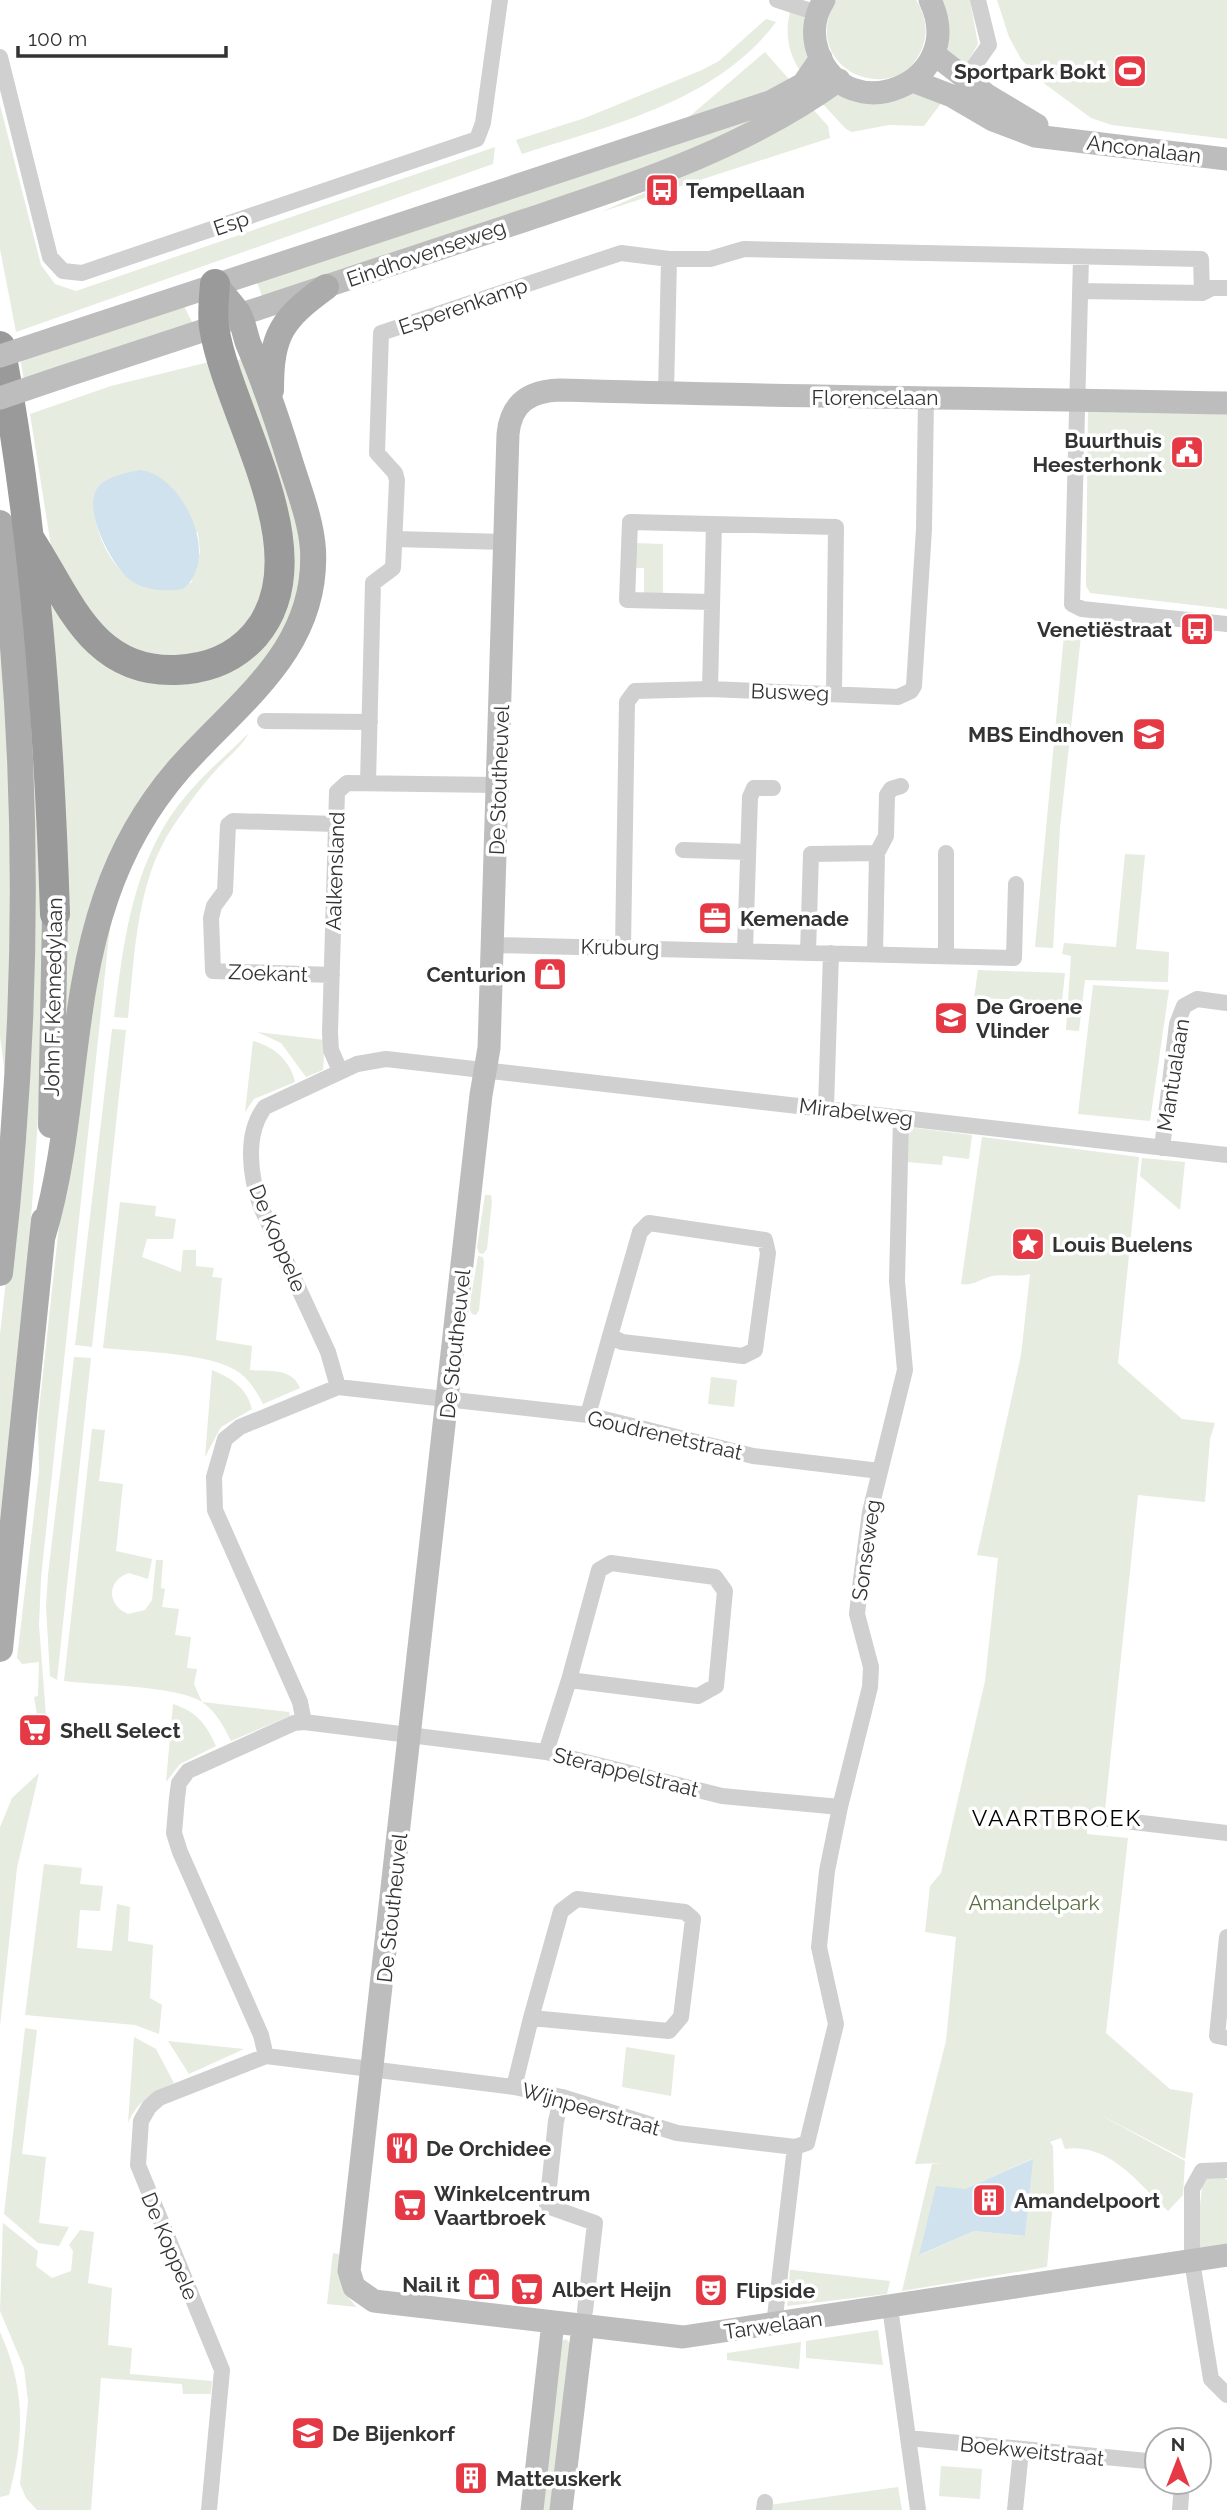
<svg xmlns="http://www.w3.org/2000/svg" width="1227" height="2510" font-family="Raleway,sans-serif">
	<rect width="100%" height="100%" fill="#fff"/>
	<!-- green -->
	<path fill="#e6ecdf" fill-rule="evenodd" d="M 836,0 L 916,0 C 924,12 928,27 924,42 C 905,113 795,73 836,0 Z
		M 936,0 L 970,0 L 978,44 L 965,67 L 945,54 Z
		M 997,0 L 1227,0 L 1227,139 L 1112,125 L 1091,118 L 1045,84 L 1021,59 L 1009,37 Z
		M 791,9 L 801,12 C 814,33 812,53 802,73 C 788,55 784,31 791,9 Z
		M 766,19 L 776,22 C 717,101 611,125 522,154 L 516,140 L 585,118 L 702,70 L 719,61 Z
		M 765,52 L 795,86 L 683,122 Z
		M 840,88 L 911,91 L 945,98 L 924,126 L 889,125 L 852,132 L 846,129 L 820,101 Z
		M 0,105 L 41,265 L 55,284 L 76,291 L 495,147 L 493,164 L 16,332 L 0,249 Z
		M 812,108 L 828,126 L 830,138 L 601,212 L 694,171 Z
		M 774,110 L 724,143 L 265,305 L 257,282 Z
		M 183,304 L 193,324 L 24,380 L 20,358 Z
		M 248,358 L 307,551 L 293,628 L 144,804 L 61,1091 L 49,579 L 79,631 L 195,675 L 281,605 L 232,361 Z
		M 209,362 L 272,534 L 258,623 L 191,664 L 109,644 L 51,546 L 30,414 L 111,386 ZM 95,494 L 198,533 L 200,552 L 191,583 L 137,584 C 109,567 90,526 95,494 Z
		M 1088,408 L 1227,412 L 1227,609 L 1090,593 L 1086,586 Z
		M 634,543 L 663,544 L 663,595 L 644,595 L 644,568 L 633,568 Z
		M 15,548 C 24,632 37,717 41,801 C 53,1046 26,1290 0,1534 L 0,1335 L 15,1197 Z
		M 0,609 L 14,798 L 8,1096 L 0,1037 Z
		M 1065,624 L 1082,627 L 1060,828 L 1053,948 L 1035,947 Z
		M 249,733 C 242,746 227,758 217,769 C 201,786 187,806 174,825 C 136,880 135,954 128,1018 L 114,1017 C 123,948 130,881 168,820 C 189,787 221,760 249,733 Z
		M 1125,854 L 1145,855 L 1136,949 L 1169,952 L 1168,982 L 1085,980 L 1079,1031 L 1066,1030 L 1071,956 L 1062,954 L 1064,943 L 1116,947 Z
		M 113,898 L 41,1578 L 39,1625 L 46,1716 L 37,1715 L 34,1697 L 38,1696 L 39,1662 L 22,1664 L 17,1658 L 39,1472 L 38,1419 L 63,1189 L 88,1004 Z
		M 978,970 L 1065,973 L 1062,1001 L 974,998 Z
		M 1093,985 L 1169,990 L 1150,1121 L 1078,1114 Z
		M 112,1029 L 126,1030 L 92,1347 L 75,1345 Z
		M 257,1032 L 325,1040 L 323,1070 L 306,1077 L 281,1043 Z
		M 253,1041 C 273,1046 291,1061 295,1082 L 254,1099 L 245,1112 Z
		M 908,1127 L 972,1135 L 969,1159 L 943,1156 L 942,1165 L 907,1162 Z
		M 982,1137 L 1139,1157 L 1118,1363 L 1182,1419 L 1215,1423 L 1210,1439 L 1205,1502 L 1138,1495 L 1105,1810 L 1087,1823 L 1087,1834 L 1128,1838 L 1106,2033 L 1170,2089 L 1193,2093 L 1185,2159 L 1093,2111 L 1185,2161 L 1183,2195 L 1168,2211 C 1139,2184 1109,2142 1065,2149 L 1061,2138 L 1050,2142 L 1053,2146 L 1054,2190 L 1047,2267 L 902,2291 L 932,2164 L 943,2163 L 915,2164 L 946,2041 L 956,1937 L 925,1932 L 930,1886 L 941,1873 L 985,1681 L 998,1558 L 977,1555 L 1021,1355 L 1030,1274 C 1018,1278 1003,1273 989,1277 C 979,1280 972,1286 961,1284 ZM 1032,2159 L 1025,2236 L 974,2231 L 920,2255 L 965,2189 Z
		M 1142,1158 L 1185,1162 L 1180,1210 L 1140,1176 Z
		M 485,1195 L 491,1195 L 492,1202 L 487,1249 L 483,1254 L 479,1253 L 477,1247 Z
		M 120,1202 L 156,1206 L 155,1216 L 176,1219 L 173,1239 L 147,1239 L 142,1257 L 181,1272 L 183,1250 L 196,1250 L 196,1266 L 214,1268 L 212,1277 L 222,1278 L 216,1340 L 252,1346 L 250,1370 C 270,1372 291,1367 300,1388 L 263,1404 C 257,1392 250,1381 240,1373 C 211,1352 140,1352 103,1348 Z
		M 478,1256 L 483,1257 L 484,1263 L 479,1310 L 476,1315 L 472,1314 L 469,1308 Z
		M 74,1357 L 91,1358 L 57,1680 L 50,1676 L 46,1607 L 48,1575 Z
		M 212,1370 C 231,1378 247,1388 252,1409 L 221,1427 L 205,1457 Z
		M 711,1377 L 737,1380 L 734,1407 L 708,1404 Z
		M 92,1429 L 105,1430 L 99,1481 L 123,1484 L 116,1551 L 152,1559 L 148,1579 L 129,1573 C 107,1580 106,1605 128,1614 L 145,1610 L 152,1600 L 156,1560 L 163,1560 L 161,1588 L 165,1589 L 162,1607 L 179,1609 L 175,1635 L 191,1637 L 187,1668 L 197,1669 L 194,1684 L 202,1702 L 289,1712 L 290,1716 L 231,1741 C 224,1727 216,1711 202,1702 C 179,1686 95,1685 64,1681 Z
		M 173,1704 C 197,1712 206,1724 216,1746 L 180,1764 L 166,1782 Z
		M 39,1773 L 17,1868 L 0,2026 L 0,1827 L 12,1798 Z
		M 44,1864 L 82,1868 L 80,1884 L 103,1886 L 100,1911 L 80,1910 L 77,1948 L 112,1951 L 117,1904 L 130,1907 L 128,1941 L 153,1945 L 150,1998 L 162,2005 L 159,2034 L 135,2025 L 25,2015 Z
		M 25,2028 L 37,2030 L 22,2154 L 46,2157 L 39,2223 L 69,2227 L 59,2246 L 38,2243 L 4,2214 Z
		M 134,2037 L 156,2049 L 174,2083 C 154,2092 137,2101 128,2123 Z
		M 168,2041 L 244,2049 L 189,2074 Z
		M 626,2047 L 675,2055 L 671,2096 L 622,2087 Z
		M 1211,2174 L 1219,2174 L 1227,2180 L 1227,2247 L 1208,2250 L 1199,2247 L 1196,2237 L 1203,2180 Z
		M 3,2223 L 38,2251 L 36,2266 L 52,2278 L 71,2271 L 73,2251 L 69,2245 L 80,2230 L 94,2232 L 88,2283 L 112,2288 L 108,2345 L 132,2348 L 130,2374 L 212,2381 L 211,2394 L 183,2394 L 182,2384 L 101,2378 L 91,2510 L 37,2510 L 26,2498 L 20,2484 L 28,2401 L 24,2368 L 0,2311 Z
		M 333,2253 L 339,2254 C 340,2276 340,2291 357,2307 L 327,2304 Z
		M 790,2270 L 793,2270 L 890,2281 L 887,2294 L 787,2306 Z
		M 878,2330 L 883,2365 L 806,2358 L 806,2341 Z
		M 0,2332 C 25,2387 25,2436 9,2495 L 0,2497 Z
		M 566,2339 L 571,2344 L 554,2510 L 538,2510 L 560,2342 Z
		M 801,2342 L 799,2369 L 727,2360 L 727,2353 Z
		M 941,2466 L 982,2469 L 980,2499 L 939,2496 Z
		M 898,2487 L 902,2510 L 769,2510 L 769,2505 Z"/>
	<!-- water -->
	<path fill="#cfe2ee" d="M 139,470 C 183,473 222,559 183,589 C 166,592 143,590 130,580 C 112,566 80,507 99,486 C 108,476 127,473 139,470 Z
		M 1033,2159 L 1025,2236 L 974,2231 L 919,2255 L 936,2186 L 965,2189 Z"/>
	<g fill="none" stroke-linecap="round" stroke-linejoin="round">
		<!-- street -->
		<path stroke="#d0d0d0" stroke-width="16" d="M 777,0 L 817,13
			M 0,57 L 50,257 L 63,271 L 82,273 L 477,139 L 483,123 L 500,0
			M 965,79 L 989,45 L 978,0
			M 1081,257 L 1072,604 L 1082,609 L 1227,624
			M 669,259 L 710,259 L 744,249 L 1201,259 L 1202,293
			M 1080,291 L 1202,293 L 1212,288 L 1227,288
			M 395,539 L 505,542
			M 712,602 L 627,600 L 630,522 L 836,527 L 834,693
			M 710,689 L 714,524
			M 265,721 L 370,722
			M 368,783 L 373,583 L 393,568 L 397,480 L 395,473 L 377,453 L 381,333 L 621,253 L 669,259 L 666,393
			M 683,850 L 748,852
			M 946,853 L 946,956
			M 494,945 L 1014,958 L 1016,884
			M 623,947 L 627,702 L 635,691 L 710,689 L 898,697 L 911,691 L 914,686 L 924,529 L 926,399
			M 745,950 L 750,797 L 754,788 L 773,788
			M 808,952 L 811,854 L 877,853
			M 875,954 L 877,853 L 886,836 L 887,795 L 891,789 L 901,786
			M 332,975 L 213,971 L 211,918 L 214,906 L 225,891 L 228,825 L 233,821 L 336,824
			M 340,1071 L 331,1050 L 330,1033 L 337,792 L 347,783 L 498,785
			M 826,1108 L 831,953
			M 1162,1148 L 1177,1024 L 1184,1006 L 1197,999 L 1227,1003
			M 338,1387 L 328,1352 L 261,1207 C 250,1177 244,1134 265,1107 L 357,1064 L 386,1059 L 1227,1155
			M 588,1415 L 610,1336 L 622,1342 L 743,1356 L 755,1350 L 768,1253 L 765,1240 L 649,1223 L 640,1232 L 610,1336
			M 304,1722 L 300,1702 L 215,1510 L 214,1477 L 225,1439 L 240,1427 L 338,1387 L 588,1415 L 753,1456 L 880,1471
			M 546,1752 L 569,1680 L 698,1696 L 716,1686 L 725,1591 L 715,1577 L 611,1563 L 599,1570 L 569,1680
			M 1108,1819 L 1227,1833
			M 1227,1937 L 1217,2036 L 1227,2038
			M 266,2056 L 261,2035 L 180,1852 L 174,1833 L 177,1798 L 179,1783 L 188,1771 L 294,1723 L 304,1722 L 546,1752 L 722,1796 L 840,1807
			M 514,2087 L 531,2018 L 669,2031 L 681,2017 L 693,1919 L 685,1912 L 577,1899 L 561,1911 L 531,2018
			M 562,2097 L 556,2121 L 547,2206 L 595,2223 L 585,2311
			M 1227,2170 L 1202,2171 L 1192,2189 L 1192,2261 L 1211,2379 L 1227,2395
			M 890,2307 L 918,2510
			M 774,2325 L 795,2147
			M 908,2438 L 1157,2462
			M 209,2510 L 222,2370 L 138,2165 L 141,2121 L 149,2107 L 159,2098 L 266,2056 L 514,2087 L 562,2097 L 677,2133 L 795,2147 L 807,2143 L 836,2024 L 819,1947 L 827,1871 L 840,1807 L 870,1687 L 871,1667 L 857,1614 L 860,1587 L 870,1512 L 905,1370 L 897,1281 L 901,1118
			M 764,2510 L 765,2502
			M 1015,2510 L 1021,2451
			M 1180,2510 L 1182,2482"/>
		<!-- secondary -->
		<path stroke="#bdbdbd" stroke-width="23" d="M 824,0 C 814,16 812,35 818,52 C 846,132 970,83 930,0
			M 934,54 L 987,95 L 1037,125
			M 913,81 L 952,96 L 993,120 L 1035,136 L 1227,159
			M 55,338 L 770,102 L 803,84 L 821,58
			M 62,377 L 214,327 L 239,315 C 335,283 430,252 526,220 C 636,183 744,149 839,80
			M 1227,403 C 1004,398 782,397 560,390 C 529,391 511,403 508,434 L 489,1048 L 481,1095 L 349,2271 L 354,2287 L 374,2301 L 683,2337 L 1227,2255
			M 532,2510 L 553,2322
			M 561,2510 L 583,2326"/>
		<!-- primary -->
		<path stroke="#ababab" stroke-width="26" d="M 271,390 C 271,334 282,319 326,287
			M 0,523 C 32,773 29,1023 0,1273
			M 51,1125 L 55,914
			M 43,1235 C 76,1125 68,1006 106,897 C 122,850 147,806 179,769 C 238,702 318,650 313,550 C 311,519 298,488 289,458 C 277,419 264,381 248,343 C 245,334 243,322 238,313 C 231,303 222,294 215,284
			M 0,1649 L 44,1220"/>
		<!-- highway -->
		<path stroke="#9a9a9a" stroke-width="30" d="M 0,346 C 35,534 49,722 55,914
			M 31,541 C 69,600 92,673 176,670 C 207,669 234,659 255,635 C 324,554 228,416 214,327 C 212,314 214,298 215,284"/>
		<!-- secondary-bridge -->
		<path stroke="#bdbdbd" stroke-width="23" d="M 0,356 L 55,338
			M 0,398 L 62,377"/>
	</g>
	<!-- icons -->
	<defs>
		<g id="stadium-square" transform="scale(1.75)"><rect x="-9" y="-9" width="18" height="18" rx="4" fill="#e63946" stroke="#fff"/><path d="M0-5a6.5 5 0 1 0 0 10a6.5 5 0 1 0 0-10ZM-3.5-1.8h7v3.6h-7Z" fill="#fff"/></g>
		<g id="bus-square" transform="scale(1.75)"><rect x="-9" y="-9" width="18" height="18" rx="4" fill="#e63946" stroke="#fff"/><path d="M-5-6H5V4H4V6H2V4H-2V6H-4V4H-5ZM-3.5-4V0h7V-4ZM-3.5 1.2v1.5H-2V1.2ZM2 1.2v1.5H3.5V1.2Z" fill="#fff"/></g>
		<g id="civic-square" transform="scale(1.75)"><rect x="-9" y="-9" width="18" height="18" rx="4" fill="#e63946" stroke="#fff"/><path d="M-.6-6.5H3V-4.5H.6V-3L4-1V1h2V6H-6V1h2V-1L-.6-3ZM-1.2 2.5V6h2.4V2.5Z" fill="#fff"/></g>
		<g id="school-square" transform="scale(1.75)"><rect x="-9" y="-9" width="18" height="18" rx="4" fill="#e63946" stroke="#fff"/><path d="M0-5L7-2L0 1L-7-2ZM-4 1L0 2.5L4 1V4Q0 6-4 4Z" fill="#fff"/></g>
		<g id="office-square" transform="scale(1.75)"><rect x="-9" y="-9" width="18" height="18" rx="4" fill="#e63946" stroke="#fff"/><path d="M-6-3h4V-5.5h4V-3h4V5H-6ZM-1-4.5V-3h2v-1.5ZM-6 0V1H6V0Z" fill="#fff"/></g>
		<g id="shop-square" transform="scale(1.75)"><rect x="-9" y="-9" width="18" height="18" rx="4" fill="#e63946" stroke="#fff"/><path d="M-5-2.5h2.3a2.7 3.5 0 0 1 5.4 0H5L5.5 6h-11ZM-1.5-2.5h3a1.5 2.3 0 0 0-3 0Z" fill="#fff"/></g>
		<g id="sight-square" transform="scale(1.75)"><rect x="-9" y="-9" width="18" height="18" rx="4" fill="#e63946" stroke="#fff"/><path d="M0-6L1.8-2.2L6-1.7L2.9 1.2L3.7 5.4L0 3.3L-3.7 5.4L-2.9 1.2L-6-1.7L-1.8-2.2Z" fill="#fff"/></g>
		<g id="supermarket-square" transform="scale(1.75)"><rect x="-9" y="-9" width="18" height="18" rx="4" fill="#e63946" stroke="#fff"/><path d="M-6-5.5h2.5l.6 2H6L4.5 2H-2.5L-4.4-4H-6ZM-1.5 3.2a1.3 1.3 0 1 0 .1 0ZM3 3.2a1.3 1.3 0 1 0 .1 0Z" fill="#fff"/></g>
		<g id="restaurant-square" transform="scale(1.75)"><rect x="-9" y="-9" width="18" height="18" rx="4" fill="#e63946" stroke="#fff"/><path d="M-5-6h1v4h1v-4h1v4h1v-4h1v5L-1.5 .5V6h-2V.5L-5-1ZM5-6V6H3V1.5H1.5Q1.5-4 5-6Z" fill="#fff"/></g>
		<g id="building-square" transform="scale(1.75)"><rect x="-9" y="-9" width="18" height="18" rx="4" fill="#e63946" stroke="#fff"/><path d="M-4-6H4V6H1V3H-1V6H-4ZM-2.5-4.3h1.7v1.8h-1.7ZM.8-4.3h1.7v1.8H.8ZM-2.5-1h1.7V.8h-1.7ZM.8-1h1.7V.8H.8Z" fill="#fff"/></g>
		<g id="theatre-square" transform="scale(1.75)"><rect x="-9" y="-9" width="18" height="18" rx="4" fill="#e63946" stroke="#fff"/><path d="M-5-5.5Q0-4 5-5.5V0Q5 5 0 6Q-5 5-5 0ZM-3.3-2.5H-1v1.5H-3.3ZM1-2.5H3.3v1.5H1ZM-2.8 1Q0 5.5 2.8 1Z" fill="#fff"/></g>
	</defs>
	<g fill-rule="evenodd">
		<use href="#stadium-square" x="1130" y="71"/>
		<use href="#bus-square" x="662" y="190"/>
		<use href="#civic-square" x="1187" y="452"/>
		<use href="#bus-square" x="1197" y="629"/>
		<use href="#school-square" x="1149" y="734"/>
		<use href="#office-square" x="715" y="918"/>
		<use href="#shop-square" x="550" y="974"/>
		<use href="#school-square" x="951" y="1018"/>
		<use href="#sight-square" x="1028" y="1244"/>
		<use href="#supermarket-square" x="35" y="1730"/>
		<use href="#restaurant-square" x="402" y="2148"/>
		<use href="#building-square" x="989" y="2200"/>
		<use href="#supermarket-square" x="410" y="2205"/>
		<use href="#shop-square" x="484" y="2284"/>
		<use href="#supermarket-square" x="527" y="2289"/>
		<use href="#theatre-square" x="711" y="2290"/>
		<use href="#school-square" x="308" y="2433"/>
		<use href="#building-square" x="471" y="2478"/>
	</g>
	<g text-anchor="middle" dominant-baseline="central" stroke-width="7" stroke-linejoin="round" paint-order="stroke">
		<!-- poi labels -->
		<g font-size="21" font-weight="bold" fill="#333" stroke="#fff" text-anchor="start">
			<text x="1106" y="71" text-anchor="end">Sportpark Bokt</text>
			<text x="686" y="190">Tempellaan</text>
			<text x="1162" y="440" text-anchor="end">Buurthuis<tspan x="1162" dy="24">Heesterhonk</tspan></text>
			<text x="1172" y="629" text-anchor="end">Venetiëstraat</text>
			<text x="1124" y="734" text-anchor="end">MBS Eindhoven</text>
			<text x="740" y="918">Kemenade</text>
			<text x="526" y="974" text-anchor="end">Centurion</text>
			<text x="976" y="1006">De Groene<tspan x="976" dy="24">Vlinder</tspan></text>
			<text x="1052" y="1244">Louis Buelens</text>
			<text x="60" y="1730">Shell Select</text>
			<text x="426" y="2148">De Orchidee</text>
			<text x="434" y="2193">Winkelcentrum<tspan x="434" dy="24">Vaartbroek</tspan></text>
			<text x="1014" y="2200">Amandelpoort</text>
			<text x="460" y="2284" text-anchor="end">Nail it</text>
			<text x="552" y="2289">Albert Heijn</text>
			<text x="736" y="2290">Flipside</text>
			<text x="332" y="2433">De Bijenkorf</text>
			<text x="496" y="2478">Matteuskerk</text>
		</g>
		<!-- street labels -->
		<g font-size="21" fill="#333" stroke="#fff">
			<text transform="translate(1144 149) rotate(7)">Anconalaan</text>
			<text transform="translate(231 223) rotate(-19)">Esp</text>
			<text transform="translate(426 253) rotate(-19)">Eindhovenseweg</text>
			<text transform="translate(463 306) rotate(-19)">Esperenkamp</text>
			<text x="875" y="397">Florencelaan</text>
			<text transform="translate(790 692) rotate(2)">Busweg</text>
			<text transform="translate(499 780) rotate(-88)">De Stoutheuvel</text>
			<text transform="translate(335 871) rotate(-88)">Aalkensland</text>
			<text transform="translate(620 947) rotate(1)">Kruburg</text>
			<text transform="translate(268 973) rotate(2)">Zoekant</text>
			<text transform="translate(53 997) rotate(-89)">John F. Kennedylaan</text>
			<text transform="translate(1173 1075) rotate(-81)">Mantualaan</text>
			<text transform="translate(856 1112) rotate(7)">Mirabelweg</text>
			<text transform="translate(278 1238) rotate(67)">De Koppele</text>
			<text transform="translate(455 1344) rotate(-84)">De Stoutheuvel</text>
			<text transform="translate(665 1435) rotate(13)">Goudrenetstraat</text>
			<text transform="translate(866 1550) rotate(-82)">Sonseweg</text>
			<text transform="translate(626 1772) rotate(14)">Sterappelstraat</text>
			<text transform="translate(392 1908) rotate(-84)">De Stoutheuvel</text>
			<text transform="translate(591 2109) rotate(16)">Wijnpeerstraat</text>
			<text transform="translate(170 2246) rotate(67)">De Koppele</text>
			<text transform="translate(773 2325) rotate(-8)">Tarwelaan</text>
			<text transform="translate(1032 2451) rotate(6)">Boekweitstraat</text>
		</g>
		<!-- park labels -->
		<g font-size="21" fill="#56703f" stroke="#fff">
			<text x="1034" y="1902">Amandelpark</text>
		</g>
		<!-- neighbourhood labels -->
		<g font-size="23" letter-spacing="2" fill="#000" stroke="#fff">
			<text x="1057" y="1817">VAARTBROEK</text>
		</g>
	</g>
	<!-- north arrow -->
	<g transform="translate(1178 2461)"><circle r="33" fill="#ffffff" stroke="#adadad" stroke-width="2"/>
	<path d="M0-5L12 26L0 18L-12 26Z" fill="#e63946"/>
	<text y="-10" font-size="19" font-weight="bold" text-anchor="middle" fill="#333333">N</text>
	</g>
	<!-- scale -->
	<path d="M18 46v10h208v-10" fill="none" stroke="#333333" stroke-width="3.5"/>
	<text x="28" y="46" font-size="21" fill="#333333" stroke="#ffffff" stroke-width="5" paint-order="stroke">100 m</text>
</svg>
